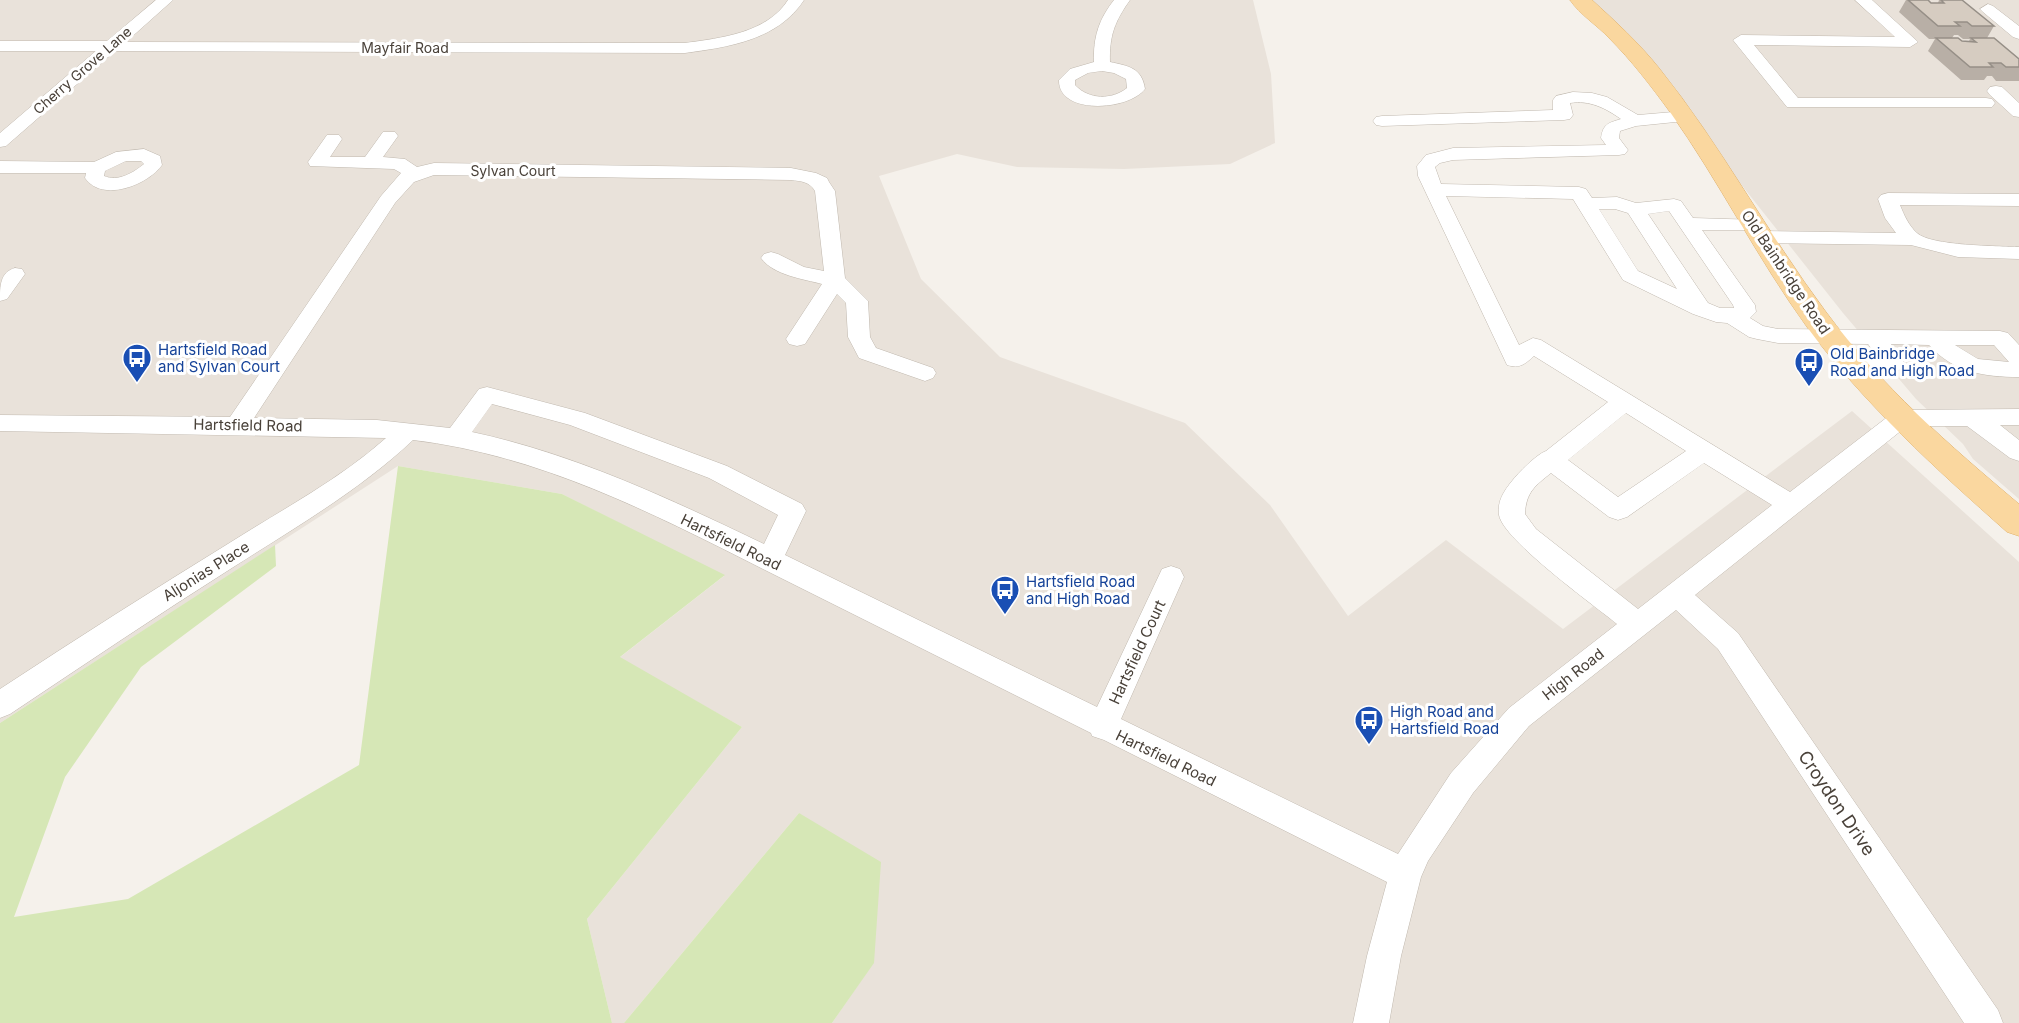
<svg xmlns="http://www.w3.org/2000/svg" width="2019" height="1023" font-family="Inter,sans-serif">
	<rect width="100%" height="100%" fill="#f5f1eb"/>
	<!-- residential -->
	<path fill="#e9e2da" d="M 0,0 L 1253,0 L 1271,74 L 1275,143 L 1230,164 L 1124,169 L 1017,167 L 957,154 L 879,176 L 921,279 L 1000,357 L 1185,423 L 1270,505 L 1348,616 L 1446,540 L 1563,629 L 1852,411 L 2019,562 L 2019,1023 L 832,1023 L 874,962 L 799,813 L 624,1023 L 612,1023 L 587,919 L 742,727 L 619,658 L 724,576 L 562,494 L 398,466 L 0,723 Z
		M 1587,0 L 2019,0 L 2019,499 L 1973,459 L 1963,444 L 1916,399 L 1843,313 L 1713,149 Z"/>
	<!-- green -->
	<path fill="#d6e7b6" d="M 398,466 L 562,494 L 725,575 L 620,657 L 742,727 L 587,919 L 612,1023 L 0,1023 L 0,723 L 275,545 L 276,566 L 141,667 L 65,777 L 14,917 L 128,899 L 359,765 Z
		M 799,813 L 881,862 L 874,963 L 832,1023 L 624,1023 Z"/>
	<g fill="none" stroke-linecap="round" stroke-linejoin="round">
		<!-- minor casing -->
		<g stroke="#c0b8ae" stroke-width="1">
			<path id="minor" d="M 156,0 L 173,0 L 126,42 L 685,43 C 721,38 767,33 788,0 L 804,0 C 778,40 729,47 685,53 L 115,51 L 6,146 L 0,147 L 0,133 L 96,51 L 0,51 L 0,41 L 107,41 Z
				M 1114,0 L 1130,0 C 1115,21 1109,36 1110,62 C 1129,66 1142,68 1145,89 C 1128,111 1058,115 1059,80 L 1070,69 L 1094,62 C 1093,37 1099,19 1114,0 ZM 1102,71 L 1114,73 L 1126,79 L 1127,88 C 1112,100 1089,100 1075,85 L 1075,80 L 1088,73 Z
				M 1855,0 L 1872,0 L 1918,42 L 1910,47 L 1754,45 L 1798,98 L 1986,98 L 1992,99 L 1995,103 L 1992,107 L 1787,107 L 1733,40 L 1741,35 L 1895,37 Z
				M 1988,4 L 1993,6 L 2019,26 L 2019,39 L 2013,37 L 1983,12 L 1980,9 Z
				M 1996,86 L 2002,87 L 2019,103 L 2019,117 L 2013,116 L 1990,95 L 1987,91 L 1990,87 Z
				M 1573,92 L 1592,93 L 1607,97 L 1638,115 L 1685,111 L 1691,112 L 1694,116 L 1691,120 L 1685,121 L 1636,126 L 1620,131 L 1619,138 L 1628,150 L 1625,154 L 1619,155 L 1453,160 L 1440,163 L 1435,167 L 1441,184 L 1579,187 L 1586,189 L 1592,198 L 1617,197 L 1636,203 L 1674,199 L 1681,201 L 1693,218 L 1759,220 L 1762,224 L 1759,228 L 1752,230 L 1702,230 L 1755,305 L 1756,312 L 1750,318 L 1763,326 L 1778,329 L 2000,331 L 2008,333 L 2019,345 L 2019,377 C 1984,377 1953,372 1929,345 L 1891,344 L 1905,364 L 1902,369 C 1886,374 1861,374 1845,369 L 1842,364 L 1845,359 L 1877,356 L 1868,344 L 1778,343 L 1757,339 L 1749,337 L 1727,323 L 1716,322 L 1693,314 L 1623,280 L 1573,199 L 1446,196 L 1519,345 L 1533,338 L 1541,340 L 1790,492 L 1894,412 L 1902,410 L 2019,409 L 2019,425 L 2000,425 L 2019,440 L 2019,461 L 2010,458 L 1967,426 L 1907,426 L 1695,595 L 1738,633 L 1998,1010 L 2003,1023 L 1964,1023 L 1718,649 L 1676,610 L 1529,726 L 1473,793 L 1428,861 L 1421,877 L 1401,956 L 1389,1023 L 1353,1023 L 1367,956 L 1387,882 L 1104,740 L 1092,736 L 1091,733 C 981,678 871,623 761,568 C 650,512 539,455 413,440 C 360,490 296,527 235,566 C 159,614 85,664 10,714 L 0,718 L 0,689 C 76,639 153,590 231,542 C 283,509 340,479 386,438 L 0,431 L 0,415 L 230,417 L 381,196 L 401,173 L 394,169 L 310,166 L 308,162 L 327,135 L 339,135 L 342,139 L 330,157 L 365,157 L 383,132 L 395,132 L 398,136 L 383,157 L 405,159 L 417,167 L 434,163 L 791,168 L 816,173 L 827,178 L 829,182 L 835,191 L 845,278 L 868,301 L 870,337 L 876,348 L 933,368 L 936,373 L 933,378 L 925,381 L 859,358 L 848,337 L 846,303 L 837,294 L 805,344 L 797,346 L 789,344 L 786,339 L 822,284 C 803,279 773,275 761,258 L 764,254 L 771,252 L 778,254 L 804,267 L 824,271 L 815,191 C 810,182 801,181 791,180 L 434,175 L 414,182 L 395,203 L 254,418 L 377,420 L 450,428 L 479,389 L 487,387 L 585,413 L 727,466 L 802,504 L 806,511 L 785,555 L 1097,707 L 1162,569 L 1171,566 L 1180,569 L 1184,577 L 1121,719 L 1398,854 L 1451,773 L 1509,708 L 1617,624 C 1595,606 1503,540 1499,515 C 1497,501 1504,491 1512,481 C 1518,473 1537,454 1546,451 L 1608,402 L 1534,356 C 1525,364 1520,369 1507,365 L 1418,176 L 1417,166 L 1426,155 L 1453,148 L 1606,145 L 1601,138 C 1603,124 1608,123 1621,119 C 1605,108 1590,100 1570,103 L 1573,115 L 1570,119 L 1564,120 L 1382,126 L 1376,125 L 1373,121 L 1376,117 L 1382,116 L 1553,110 L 1553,100 L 1556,96 ZM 1599,209 L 1615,209 L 1628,213 L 1677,289 L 1638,271 ZM 1669,211 L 1733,305 L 1734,308 L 1720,308 L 1708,303 L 1648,214 ZM 1955,345 L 1994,345 L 2009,362 L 1978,359 ZM 492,404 L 570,425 L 709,478 L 778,515 L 764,544 C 670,499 575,454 472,432 ZM 1626,413 L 1686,451 L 1618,497 L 1568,460 ZM 1704,463 L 1772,505 L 1638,609 L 1536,529 L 1525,514 C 1526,492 1535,486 1551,473 L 1609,517 L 1618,520 L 1627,517 Z
				M 144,149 L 160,156 L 162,165 C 148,185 102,203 85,178 L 86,173 L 0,173 L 0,161 L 94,162 L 116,152 ZM 126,161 L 141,161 L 144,164 C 133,173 118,182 104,176 L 105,171 Z
				M 1888,193 L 2019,194 L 2019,206 L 1900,205 C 1904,215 1909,226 1917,233 C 1931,246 1998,246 2019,247 L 2019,259 L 1958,257 L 1911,245 L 1760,243 L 1753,241 L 1750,237 L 1753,233 L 1760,231 L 1896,233 L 1885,218 L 1878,199 L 1881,195 Z
				M 15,268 L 22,269 L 25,274 L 7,299 L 0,301 C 0,286 0,272 15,268 Z"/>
		</g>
		<!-- major casing -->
		<g stroke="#e0b26e" stroke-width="1">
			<path id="major" d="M 1570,0 L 1592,0 C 1615,21 1639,43 1659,68 C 1721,145 1767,233 1826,312 C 1880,385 1950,446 2019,504 L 2019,536 L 2007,532 C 1936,469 1864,404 1807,327 C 1757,258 1719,181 1670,112 C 1651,86 1632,61 1609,38 C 1597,25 1580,15 1570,0 Z"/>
		</g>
		<!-- minor -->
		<use href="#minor" fill="#fff" fill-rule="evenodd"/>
		<!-- major -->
		<use href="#major" fill="#fad79f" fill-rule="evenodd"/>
	</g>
	<!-- wall -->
	<path fill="#b8afa6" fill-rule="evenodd" d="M 1906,0 L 1928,0 L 1931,3 L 1938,3 L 1939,0 L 1962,0 L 1994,26 L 1987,38 L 2019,59 L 2019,81 L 1996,81 L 1992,76 L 1987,76 L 1984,80 L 1961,80 L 1928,51 L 1935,39 L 1929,39 L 1899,12 ZM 1954,35 L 1958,35 L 1963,39 L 1970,39 L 1969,41 L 1962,41 L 1952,38 Z"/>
	<!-- building -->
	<path fill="#d6ccc1" stroke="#968f87" stroke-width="1.5" d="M 1908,0 L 1928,0 L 1931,3 L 1944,3 L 1941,0 L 1962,0 L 1994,26 L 1972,26 L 1967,22 L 1955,22 L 1960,26 L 1938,26 Z
		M 1936,38 L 1958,38 L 1962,41 L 1976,42 L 1971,38 L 1994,38 L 2019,59 L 2019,67 L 2006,67 L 2001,63 L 1989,63 L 1993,67 L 1970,67 Z"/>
	<!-- icons -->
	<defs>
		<g id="bus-pin" transform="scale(1.5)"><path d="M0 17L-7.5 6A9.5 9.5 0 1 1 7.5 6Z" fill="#1a4fb4" stroke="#fff"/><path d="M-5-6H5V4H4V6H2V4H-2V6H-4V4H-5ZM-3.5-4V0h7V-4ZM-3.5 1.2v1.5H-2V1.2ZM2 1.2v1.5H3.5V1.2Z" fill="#fff"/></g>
	</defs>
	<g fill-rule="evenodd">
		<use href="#bus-pin" x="137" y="358"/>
		<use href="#bus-pin" x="1809" y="362"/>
		<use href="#bus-pin" x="1005" y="590"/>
		<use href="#bus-pin" x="1369" y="720"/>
	</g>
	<g text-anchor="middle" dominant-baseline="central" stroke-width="6" stroke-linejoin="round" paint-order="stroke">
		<!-- far-street labels -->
		<g font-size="14" fill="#494139" stroke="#fff">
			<text x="405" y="47">Mayfair Road</text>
			<text transform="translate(82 70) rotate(-41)">Cherry Grove Lane</text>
			<text x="513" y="170">Sylvan Court</text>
		</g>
		<!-- street labels -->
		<g font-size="15" fill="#494139" stroke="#fff">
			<text transform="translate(1786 272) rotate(56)">Old Bainbridge Road</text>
			<text transform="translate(248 425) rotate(1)">Hartsfield Road</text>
			<text transform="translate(731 542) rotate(26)">Hartsfield Road</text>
			<text transform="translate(206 571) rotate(-32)">Aljonias Place</text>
			<text transform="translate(1137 652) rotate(-65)">Hartsfield Court</text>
			<text transform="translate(1573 674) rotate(-38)">High Road</text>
			<text transform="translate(1166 758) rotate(26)">Hartsfield Road</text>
		</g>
		<!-- transit labels -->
		<g font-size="15" fill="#164399" stroke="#fff" text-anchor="start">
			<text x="158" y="349">Hartsfield Road<tspan x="158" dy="17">and Sylvan Court</tspan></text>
			<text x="1830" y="353">Old Bainbridge<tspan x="1830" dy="17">Road and High Road</tspan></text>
			<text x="1026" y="581">Hartsfield Road<tspan x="1026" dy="17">and High Road</tspan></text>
			<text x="1390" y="711">High Road and<tspan x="1390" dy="17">Hartsfield Road</tspan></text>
		</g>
		<!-- near-street labels -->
		<g font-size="18" fill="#494139" stroke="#fff">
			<text transform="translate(1837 803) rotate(56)">Croydon Drive</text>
		</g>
	</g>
</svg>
